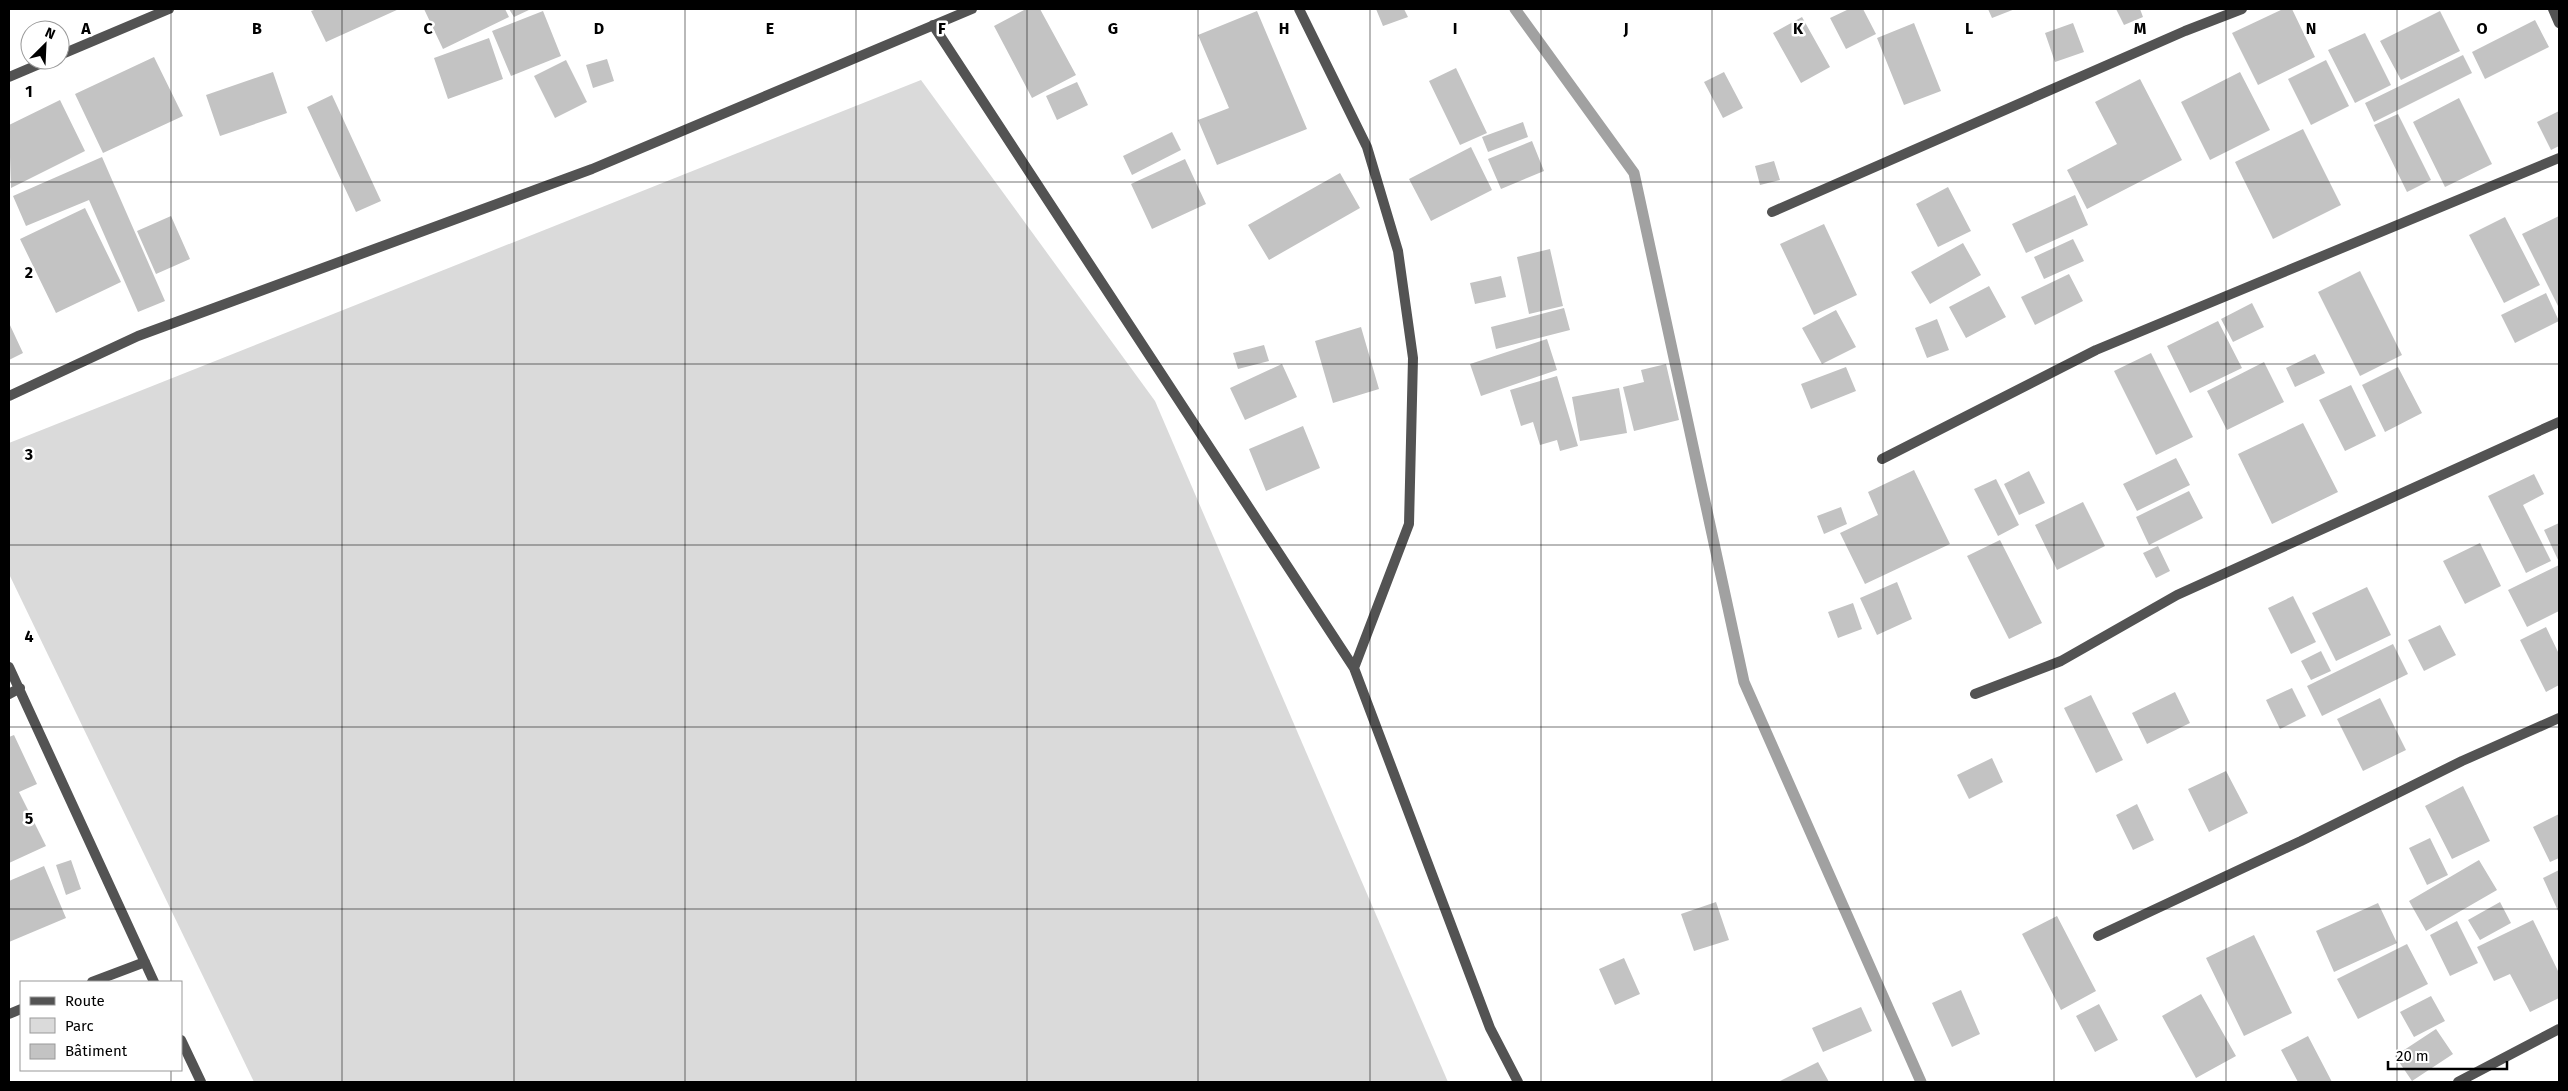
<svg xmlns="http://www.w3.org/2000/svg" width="2568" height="1091" font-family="'Fira Sans',sans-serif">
	<rect width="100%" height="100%" fill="#fff"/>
	<!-- green -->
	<path fill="#dadada" d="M 921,80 L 1155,401 L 1448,1082 L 254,1082 L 9,574 L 9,443 Z"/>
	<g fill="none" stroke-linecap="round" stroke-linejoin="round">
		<!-- stream -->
		<path stroke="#a1a1a1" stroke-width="11" d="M 1515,9 L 1634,173 L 1744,682 L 1921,1082"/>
	</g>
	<!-- building -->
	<path fill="#c3c3c3" d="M 317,9 L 399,9 L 326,42 L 311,11 Z
		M 424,9 L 505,9 L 509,17 L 443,49 Z
		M 509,9 L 531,9 L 514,17 Z
		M 1026,9 L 1040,9 L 1076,75 L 1032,98 L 994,26 Z
		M 1376,9 L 1404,9 L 1408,17 L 1383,26 Z
		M 1849,9 L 1863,9 L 1876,34 L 1846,49 L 1830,18 Z
		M 1988,9 L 2015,9 L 1992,18 Z
		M 2116,9 L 2140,9 L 2143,17 L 2124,25 Z
		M 2283,9 L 2292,9 L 2315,57 L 2258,85 L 2232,33 Z
		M 543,11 L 561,56 L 511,76 L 492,31 Z
		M 1257,11 L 1307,129 L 1217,165 L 1198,120 L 1229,108 L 1198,35 Z
		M 2440,11 L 2460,51 L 2401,80 L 2380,41 Z
		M 1802,17 L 1830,67 L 1801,83 L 1773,33 Z
		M 2535,20 L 2549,47 L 2485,79 L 2472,52 Z
		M 1914,23 L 1941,91 L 1904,105 L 1877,38 Z
		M 2073,23 L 2084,52 L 2055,62 L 2045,33 Z
		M 2365,33 L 2391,85 L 2355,103 L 2328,50 Z
		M 489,38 L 503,79 L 448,99 L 434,58 Z
		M 2463,55 L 2472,73 L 2374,122 L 2365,103 Z
		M 154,57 L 183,116 L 103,153 L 75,94 Z
		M 607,59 L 614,81 L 593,88 L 586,65 Z
		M 566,60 L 587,102 L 555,118 L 534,76 Z
		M 2326,60 L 2349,106 L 2311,125 L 2288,79 Z
		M 1456,68 L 1487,133 L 1460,145 L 1429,81 Z
		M 273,72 L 287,113 L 220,136 L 206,95 Z
		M 1724,72 L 1743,108 L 1723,118 L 1704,82 Z
		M 2240,72 L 2270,130 L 2210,160 L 2181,102 Z
		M 2140,79 L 2182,160 L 2087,209 L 2067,170 L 2117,144 L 2095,102 Z
		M 1077,82 L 1088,105 L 1057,120 L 1046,96 Z
		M 332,95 L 381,201 L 356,212 L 307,107 Z
		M 2459,98 L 2492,164 L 2445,187 L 2413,122 Z
		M 60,100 L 85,151 L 11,188 L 9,125 Z
		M 2559,111 L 2559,146 L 2551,150 L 2537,122 Z
		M 2398,114 L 2431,180 L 2407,192 L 2374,125 Z
		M 1523,122 L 1528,137 L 1488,152 L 1482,137 Z
		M 2303,129 L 2341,205 L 2273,239 L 2235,162 Z
		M 1172,132 L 1181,150 L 1132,175 L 1123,156 Z
		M 1532,141 L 1544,171 L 1501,189 L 1488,159 Z
		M 1471,147 L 1492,190 L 1431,221 L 1409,179 Z
		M 102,157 L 165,301 L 138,312 L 89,200 L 26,226 L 13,196 Z
		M 1185,159 L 1206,204 L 1152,229 L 1131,184 Z
		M 1774,161 L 1780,180 L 1760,185 L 1755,166 Z
		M 1340,173 L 1360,208 L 1269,260 L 1248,225 Z
		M 1948,187 L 1971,231 L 1938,247 L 1916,204 Z
		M 2075,195 L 2088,225 L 2026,253 L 2012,224 Z
		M 85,208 L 121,282 L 56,313 L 20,239 Z
		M 171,216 L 190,259 L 156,274 L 137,231 Z
		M 2559,216 L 2559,308 L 2522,234 Z
		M 2505,217 L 2540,285 L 2504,303 L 2469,235 Z
		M 1824,224 L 1857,295 L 1814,315 L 1780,244 Z
		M 2073,239 L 2084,261 L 2044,279 L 2034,257 Z
		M 1963,243 L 1981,275 L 1930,304 L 1911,272 Z
		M 1550,249 L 1563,306 L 1529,314 L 1517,257 Z
		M 2360,271 L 2402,355 L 2360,376 L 2318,292 Z
		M 2069,274 L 2083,301 L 2035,325 L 2021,297 Z
		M 1501,276 L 1506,297 L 1475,304 L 1470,283 Z
		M 1989,286 L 2006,317 L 1966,338 L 1949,307 Z
		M 2546,293 L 2559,321 L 2515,343 L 2501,315 Z
		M 2252,303 L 2264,327 L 2233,342 L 2221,319 Z
		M 1564,308 L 1570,330 L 1496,349 L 1491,327 Z
		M 1836,310 L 1856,347 L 1822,364 L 1802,328 Z
		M 1937,319 L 1949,350 L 1927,358 L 1915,328 Z
		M 2218,321 L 2242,368 L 2190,393 L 2167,346 Z
		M 9,323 L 23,353 L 9,360 Z
		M 1361,327 L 1379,389 L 1333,403 L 1315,341 Z
		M 1547,339 L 1557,370 L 1481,396 L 1470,364 Z
		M 1264,345 L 1269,361 L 1238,369 L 1233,353 Z
		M 2151,353 L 2193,437 L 2156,455 L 2114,371 Z
		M 2315,354 L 2325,373 L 2295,387 L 2286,368 Z
		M 2264,362 L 2284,402 L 2227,430 L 2207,391 Z
		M 1282,364 L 1297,397 L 1245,420 L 1230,388 Z
		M 1666,364 L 1679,420 L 1634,431 L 1623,387 L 1644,382 L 1641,370 Z
		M 1846,367 L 1856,391 L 1811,409 L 1801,384 Z
		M 2398,367 L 2422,413 L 2385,432 L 2362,385 Z
		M 1557,376 L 1578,446 L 1560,451 L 1557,440 L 1540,445 L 1533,422 L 1521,426 L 1510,390 Z
		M 2351,385 L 2376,436 L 2345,451 L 2319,400 Z
		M 1619,388 L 1627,433 L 1580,441 L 1572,397 Z
		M 2303,423 L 2338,492 L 2272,524 L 2238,454 Z
		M 1303,426 L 1320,468 L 1266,491 L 1249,449 Z
		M 2176,458 L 2190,485 L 2137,511 L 2123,484 Z
		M 1914,470 L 1950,544 L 1865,584 L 1840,533 L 1878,515 L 1868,492 Z
		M 2029,471 L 2045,503 L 2019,515 L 2004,484 Z
		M 2534,474 L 2544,494 L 2523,505 L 2551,561 L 2526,573 L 2488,496 Z
		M 1996,479 L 2019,525 L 1998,536 L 1974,489 Z
		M 2189,491 L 2203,518 L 2149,545 L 2136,517 Z
		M 2083,502 L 2105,546 L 2057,570 L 2035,525 Z
		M 1841,507 L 1847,524 L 1824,534 L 1817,516 Z
		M 2559,523 L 2559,562 L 2544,530 Z
		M 2000,540 L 2042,623 L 2009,639 L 1967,556 Z
		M 2480,543 L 2501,586 L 2465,604 L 2443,561 Z
		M 2158,546 L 2170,571 L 2156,578 L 2143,553 Z
		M 2559,565 L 2559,611 L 2527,627 L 2508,590 Z
		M 1897,582 L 1912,619 L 1877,635 L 1860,598 Z
		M 2367,587 L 2391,635 L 2336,661 L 2312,613 Z
		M 2293,596 L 2316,642 L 2291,654 L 2268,608 Z
		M 1853,603 L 1862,629 L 1838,638 L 1828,612 Z
		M 2440,625 L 2456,655 L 2424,671 L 2408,640 Z
		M 2546,627 L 2559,654 L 2559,685 L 2546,692 L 2520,640 Z
		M 2393,644 L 2408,674 L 2322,716 L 2307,686 Z
		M 2321,651 L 2331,671 L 2311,680 L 2301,661 Z
		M 2292,688 L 2306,716 L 2280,729 L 2266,700 Z
		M 2175,692 L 2190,723 L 2147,744 L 2132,713 Z
		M 2091,695 L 2123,760 L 2096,773 L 2064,708 Z
		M 2380,698 L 2406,750 L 2363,771 L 2337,719 Z
		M 14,735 L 37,784 L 19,792 L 46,846 L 9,863 L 9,737 Z
		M 1992,758 L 2003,782 L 1969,799 L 1957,775 Z
		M 2226,771 L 2248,813 L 2209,832 L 2188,789 Z
		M 2463,786 L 2490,841 L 2452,859 L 2425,806 Z
		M 2137,804 L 2154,840 L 2133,850 L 2116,815 Z
		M 2559,814 L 2559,858 L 2550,862 L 2533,827 Z
		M 2430,838 L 2448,875 L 2427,885 L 2409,848 Z
		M 71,860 L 81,889 L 66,895 L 56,865 Z
		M 2479,860 L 2497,890 L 2426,931 L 2409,901 Z
		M 44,866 L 66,918 L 9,942 L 9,881 Z
		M 2559,870 L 2559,913 L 2543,878 Z
		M 1716,902 L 1729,940 L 1694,951 L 1681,914 Z
		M 2500,902 L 2511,923 L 2480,940 L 2468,920 Z
		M 2378,903 L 2397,943 L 2334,972 L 2316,931 Z
		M 2057,916 L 2096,991 L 2061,1010 L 2022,934 Z
		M 2533,920 L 2559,973 L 2559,998 L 2530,1012 L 2510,974 L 2494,981 L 2477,947 Z
		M 2457,921 L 2478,963 L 2450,976 L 2430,935 Z
		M 2254,935 L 2292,1013 L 2244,1036 L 2206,958 Z
		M 2407,944 L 2428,984 L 2358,1019 L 2337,979 Z
		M 1624,958 L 1640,994 L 1615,1005 L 1599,969 Z
		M 1961,990 L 1980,1034 L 1952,1047 L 1932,1003 Z
		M 2201,994 L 2236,1056 L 2196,1078 L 2162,1016 Z
		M 2431,996 L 2445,1021 L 2414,1037 L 2400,1012 Z
		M 2099,1004 L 2118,1040 L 2095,1052 L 2076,1016 Z
		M 1861,1007 L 1872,1031 L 1823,1052 L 1812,1028 Z
		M 2436,1029 L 2453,1054 L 2412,1081 L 2395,1056 Z
		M 2308,1036 L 2332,1082 L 2298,1082 L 2281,1050 Z
		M 1818,1062 L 1829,1082 L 1778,1082 Z"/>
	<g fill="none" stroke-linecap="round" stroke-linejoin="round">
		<!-- minor -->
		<path stroke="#535353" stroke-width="10" d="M 1299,9 L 1367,147 L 1398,251 L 1413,358 L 1409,524 L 1354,668
			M 2553,9 L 2559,23
			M 933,25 L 1354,668 L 1490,1028 L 1518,1082
			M 60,55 L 169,9
			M 9,77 L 49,60
			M 1772,212 L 2185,31 L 2242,9
			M 9,396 L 138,336 L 592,169 L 972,9
			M 1882,459 L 2096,350 L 2559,158
			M 9,667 L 154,982
			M 9,694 L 20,688
			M 1975,694 L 2061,661 L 2177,595 L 2559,422
			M 2098,936 L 2301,841 L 2462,761 L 2559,718
			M 92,982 L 145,962
			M 9,1014 L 21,1009
			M 181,1040 L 201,1082
			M 2458,1082 L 2559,1029"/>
	</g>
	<!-- grid -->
	<path fill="none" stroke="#000" stroke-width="1" stroke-opacity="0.55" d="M 171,9 L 171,982M 342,9 L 342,1082M 514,9 L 514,1082M 685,9 L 685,1082M 856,9 L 856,1082M 1027,9 L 1027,1082M 1198,9 L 1198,1082M 1370,9 L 1370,1082M 1541,9 L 1541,1082M 1712,9 L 1712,1082M 1883,9 L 1883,1082M 2054,9 L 2054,1082M 2226,9 L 2226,1082M 2397,9 L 2397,1082M 9,182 L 2559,182M 9,364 L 2559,364M 9,545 L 2559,545M 9,727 L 2559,727M 9,909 L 2559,909M 171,1070 L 171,1082"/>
	<g font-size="16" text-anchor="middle" font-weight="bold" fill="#000" stroke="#fff" stroke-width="5" stroke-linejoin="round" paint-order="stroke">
		<text x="86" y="34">A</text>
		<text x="257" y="34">B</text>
		<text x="428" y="34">C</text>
		<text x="599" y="34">D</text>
		<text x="770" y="34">E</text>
		<text x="942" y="34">F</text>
		<text x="1113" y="34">G</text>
		<text x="1284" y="34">H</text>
		<text x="1455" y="34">I</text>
		<text x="1626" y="34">J</text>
		<text x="1798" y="34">K</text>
		<text x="1969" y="34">L</text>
		<text x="2140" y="34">M</text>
		<text x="2311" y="34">N</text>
		<text x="2482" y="34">O</text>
		<text x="29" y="97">1</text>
		<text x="29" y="278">2</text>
		<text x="29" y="460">3</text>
		<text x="29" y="642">4</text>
		<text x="29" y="824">5</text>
	</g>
	<!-- border -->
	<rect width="2568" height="1091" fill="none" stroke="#000000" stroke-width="20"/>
	<!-- legend -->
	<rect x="20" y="981" width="162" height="90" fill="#ffffff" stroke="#999999"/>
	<rect x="30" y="997" width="25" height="8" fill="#535353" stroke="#999999"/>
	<text x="65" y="1006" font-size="15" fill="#000000">Route</text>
	<rect x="30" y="1018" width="25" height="15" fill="#dadada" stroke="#999999"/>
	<text x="65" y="1031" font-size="15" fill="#000000">Parc</text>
	<rect x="30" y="1044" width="25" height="15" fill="#c3c3c3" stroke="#999999"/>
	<text x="65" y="1056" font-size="15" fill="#000000">Bâtiment</text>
	<!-- north arrow -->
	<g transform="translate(45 45) rotate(24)"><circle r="24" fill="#ffffff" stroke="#999999"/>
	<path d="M0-4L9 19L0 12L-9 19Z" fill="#000000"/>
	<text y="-8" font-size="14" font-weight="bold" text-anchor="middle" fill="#000000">N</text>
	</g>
	<!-- scale -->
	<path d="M2388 1061v8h119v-8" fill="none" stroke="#000000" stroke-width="2.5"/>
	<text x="2396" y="1061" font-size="15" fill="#000000" stroke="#ffffff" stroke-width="4" paint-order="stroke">20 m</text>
</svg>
